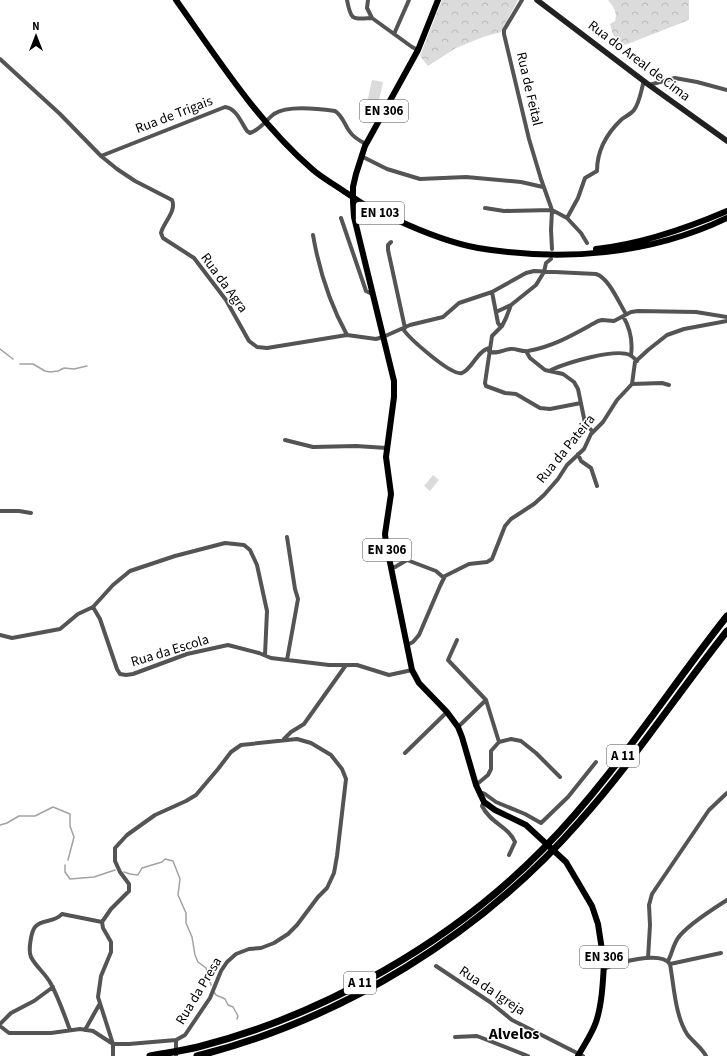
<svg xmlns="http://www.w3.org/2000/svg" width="727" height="1056" font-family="'Source Sans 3',sans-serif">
	<defs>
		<pattern id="forest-crowns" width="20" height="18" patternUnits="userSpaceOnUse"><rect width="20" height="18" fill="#dbdbdb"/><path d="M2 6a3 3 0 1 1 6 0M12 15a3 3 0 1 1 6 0" fill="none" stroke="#bababa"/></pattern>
	</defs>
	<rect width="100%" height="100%" fill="#fff"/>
	<!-- forest -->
	<path fill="url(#forest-crowns)" d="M 442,0 L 518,0 L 501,32 L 483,37 L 456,48 L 428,66 L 420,56 Z
		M 608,0 L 689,0 L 689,20 L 625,45 L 613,35 L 610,24 L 615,21 C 618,12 613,7 608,0 Z"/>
	<!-- pitch -->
	<path fill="#dbdbdb" d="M 372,80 L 383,82 L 378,105 L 367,103 Z
		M 433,475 L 439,480 L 430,491 L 424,486 Z"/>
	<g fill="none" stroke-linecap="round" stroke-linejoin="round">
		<!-- stream -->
		<path stroke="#a2a2a2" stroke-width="1.5" d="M 0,349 L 13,359
			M 20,364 L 33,364 L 45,371 L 50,372 L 58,371 L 64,368 L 74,369 L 87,366
			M 0,825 L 7,823 L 19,816 L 35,816 L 53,807 L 70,814 L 70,826 L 74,837 L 68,860
			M 65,865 L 65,872 L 70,879 L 94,877 L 115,870
			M 124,872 L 130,874 L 138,875 L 142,868 L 162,862 L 165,859 L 173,861 L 180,879 L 178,895 L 186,913 L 186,923 L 192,937 L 195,955 L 198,962 L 206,968 L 211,985
			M 214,992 L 216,995 L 225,999 L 228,1005 L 233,1007 L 238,1016 L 237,1019"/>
		<!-- minor -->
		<path stroke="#545454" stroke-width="4" d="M 347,0 C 351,21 352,19 372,18
			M 368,0 L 367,8 L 372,18 L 412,47 L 418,50
			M 522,0 L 504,30 L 504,34 L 529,139 L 541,179 L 552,210 L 551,230 L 552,249
			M 394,34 L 409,0
			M 0,59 L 60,114 L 101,156 L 117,169 L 135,181 L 172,200 C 177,211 163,223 161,233 L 163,238 L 194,258 L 226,300 L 249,341 L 257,347 L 267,348 L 347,335 L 376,339 L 383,337 L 410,325 L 443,317 L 459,303 L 492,292 L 526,273 L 534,271 L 596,274 C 609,278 619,303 626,314
			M 649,85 L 675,78 L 697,82 L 727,90
			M 101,156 L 225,107 C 236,108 241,122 247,131 L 250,133 C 260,130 266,120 274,114 C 287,105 321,109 335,111 C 343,116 345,126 350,132 C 354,138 360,141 366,144
			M 361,156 L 387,169 L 420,179 L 466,177 L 521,182 L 543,187
			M 485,208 L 504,211 L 552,210 L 567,218 L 581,233 L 587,243
			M 341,218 L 366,291 L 372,294
			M 567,218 L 578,198 L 585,178 L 597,171 C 597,150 607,133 622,119 C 626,116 631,114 634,110 C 640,102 641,90 644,81
			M 313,235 C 319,270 330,304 347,335
			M 391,242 L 388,245 L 388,250 L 405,328
			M 551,259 L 546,263 L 544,272 L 536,285 L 511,305 L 506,318 L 502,326 L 492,336 L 485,383 L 486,386 L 505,393 L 516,394 L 540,408 L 550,409 L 581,403
			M 492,292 L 498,323 L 501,327
			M 496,312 L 511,305
			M 623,316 C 630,328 633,341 631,355
			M 403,329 C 409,338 451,376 462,373 C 472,369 477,351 489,348
			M 489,351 C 496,355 502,350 510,349 C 516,348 521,352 528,351 C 555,346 574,334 598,321 L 602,320 L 614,321 L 631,312 L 638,311 L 696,312 L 727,317
			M 526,351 L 530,358 L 545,370 L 563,374 L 574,382 L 578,389 L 585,423 L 593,432
			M 551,370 C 566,363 615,348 630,355 C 632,356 635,359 637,361
			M 632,384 L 662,383 L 669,385
			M 285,440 L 313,447 L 356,446 L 387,448
			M 578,454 L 581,461 L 591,468 L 597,486
			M 0,511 L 19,511 L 31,513
			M 287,537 L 295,589 L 298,599 L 287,660
			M 391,568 L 395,567 L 407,560 L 436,571 L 444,578
			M 93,607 L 100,619 L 117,669 L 120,674 L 126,675 L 133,674 L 187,654 L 228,645 L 259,653 L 271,658 L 329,665 L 357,665 L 389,675 L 412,670
			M 0,635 L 12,638 L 60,629 L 78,614 L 93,607 L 113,585 L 130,571 L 175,556 L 225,543 L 244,545 L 250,550 L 257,565 L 267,611 L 265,655
			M 457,640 L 448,660 L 486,700 L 499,742
			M 407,645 L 413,642 L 419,635 L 440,586 L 445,576 L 469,564 L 487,562 L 492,559 L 505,526 L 511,519 L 534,504 L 544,495 L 558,479 L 567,465 L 584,449 L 591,434 L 603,422 L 617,400 L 632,384 L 635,362 L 648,350 L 667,335 L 684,329 L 727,321
			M 458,727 L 486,700
			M 284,739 L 291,732 L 304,724 L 346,665
			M 405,753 L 447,712
			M 476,785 L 488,775 L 491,769 L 491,751 L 499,742 L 511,739 L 521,741 L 536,753 L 560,777
			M 479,792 L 485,794 L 496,802 L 525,814 L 541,823 L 568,797 L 596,762
			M 484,802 L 482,806 C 491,824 508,826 515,842 L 509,855
			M 648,958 L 650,925 L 649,905 L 652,894 L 709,810 L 727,793
			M 604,959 L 618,963
			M 668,961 C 672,954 673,945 678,938 C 687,925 713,909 727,900
			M 670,964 L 721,953
			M 436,966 L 490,1002 L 512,1020 L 583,1056
			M 604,969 C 617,963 660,950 670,964 C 674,986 675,1015 687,1034 C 693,1042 702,1048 706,1056
			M 0,1024 L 11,1013 L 34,1001 L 53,987
			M 0,1026 L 9,1033 L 51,1033 L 80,1029 L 93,1031 L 113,1044 L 129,1044 L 176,1040 L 185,1035 L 210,998 L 221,971 L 227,962 L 236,954 L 249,949 L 261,948 L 274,943 L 288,934 L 297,925 L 318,897 L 327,888 L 334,873 L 337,856 L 346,779 L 342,769 L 331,755 L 311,743 L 297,739 L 241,745 L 231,752 L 218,769 L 196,795 L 186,801 L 155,815 L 127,835 L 115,848 L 115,861 L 120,872 L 129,884 L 129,891 L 111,909 L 102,922 L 103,928 L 111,942 L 111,952 L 101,976 L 98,997 L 113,1044 L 113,1056
			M 70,1030 C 64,1014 59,999 51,984 C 46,974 36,967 31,957 C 28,951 31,932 35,927 C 41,919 54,923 62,914 L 102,922
			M 85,1030 L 99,1005
			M 455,1037 L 477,1036 L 528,1056
			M 176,1056 L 176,1040"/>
		<!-- secondary -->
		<path stroke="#212121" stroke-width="5.5" d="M 537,0 L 649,85 L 727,141"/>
		<!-- primary -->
		<path stroke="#000" stroke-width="6" d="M 176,0 C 218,59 257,121 312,169 C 322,178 334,184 345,192 C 353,197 361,203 370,208 C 378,213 388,216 397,220 C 423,232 450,243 478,248 C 562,262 650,255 727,218
			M 438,0 L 418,50 L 365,146 L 356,174 L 353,187 L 353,202 L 354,217 L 394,381 L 394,397 L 386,457 L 391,494 L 385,534 L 386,543 L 412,670 L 419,683 L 447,712 L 458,727 L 462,737 L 476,785 L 484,802 L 495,810 L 526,825 L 566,862 L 592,906 L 598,924 L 604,963 C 603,982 602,1004 596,1022 C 592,1034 584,1045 578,1056
			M 596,249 C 642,244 685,229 727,211"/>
		<!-- motorway -->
		<path stroke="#000" stroke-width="7" d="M 150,1056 C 166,1053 182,1051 198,1047 C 324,1015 452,942 543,849 C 613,778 666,693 727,616
			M 197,1056 C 343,1019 480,935 579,822 C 633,762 677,694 727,631"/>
	</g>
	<g text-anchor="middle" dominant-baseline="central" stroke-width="3" stroke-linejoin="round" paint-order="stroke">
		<!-- shield labels -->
		<g fill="#fff" stroke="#4c4c4c" stroke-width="1">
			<rect x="360" y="100" width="48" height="22" rx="3"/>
			<rect x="356" y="202" width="48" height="22" rx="3"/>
			<rect x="363" y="539" width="48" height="22" rx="3"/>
			<rect x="607" y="745" width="32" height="22" rx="3"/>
			<rect x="580" y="946" width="48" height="22" rx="3"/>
			<rect x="344" y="972" width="32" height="22" rx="3"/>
		</g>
		<g font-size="13" font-weight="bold" fill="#000">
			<text x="384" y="111">EN 306</text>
			<text x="380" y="213">EN 103</text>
			<text x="387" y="550">EN 306</text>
			<text x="623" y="756">A 11</text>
			<text x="604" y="957">EN 306</text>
			<text x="360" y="983">A 11</text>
		</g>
		<!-- street labels -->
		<g font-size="14" fill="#000" stroke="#fff">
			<text transform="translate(639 61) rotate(37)">Rua do Areal de Cima</text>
			<text transform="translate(529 89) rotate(77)">Rua de Feital</text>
			<text transform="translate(174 115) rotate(-21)">Rua de Trigais</text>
			<text transform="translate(224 283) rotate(54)">Rua da Agra</text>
			<text transform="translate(566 449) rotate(-51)">Rua da Pateira</text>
			<text transform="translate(170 651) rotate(-17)">Rua da Escola</text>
			<text transform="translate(199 991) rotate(-59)">Rua da Presa</text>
			<text transform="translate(492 991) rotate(34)">Rua da Igreja</text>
		</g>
		<!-- quarter labels -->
		<g font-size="16" font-weight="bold" fill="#000" stroke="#fff">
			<text x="514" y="1034">Alvelos</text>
		</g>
	</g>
	<!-- north arrow -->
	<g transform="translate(36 36)" stroke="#ffffff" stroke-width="3" paint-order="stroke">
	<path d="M0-3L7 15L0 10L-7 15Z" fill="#000000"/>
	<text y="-6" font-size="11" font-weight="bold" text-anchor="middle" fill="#000000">N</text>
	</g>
</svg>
